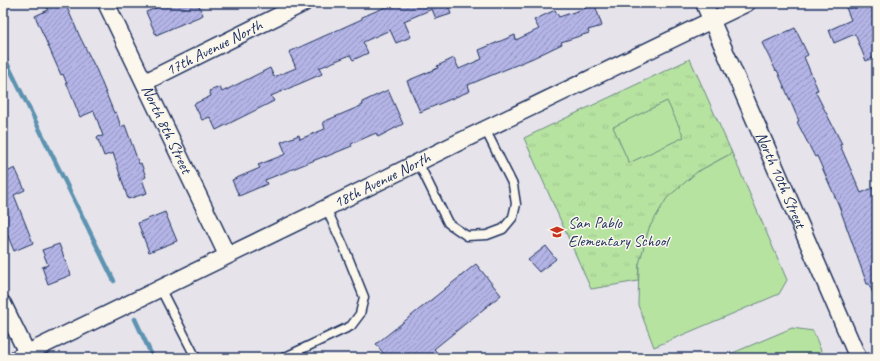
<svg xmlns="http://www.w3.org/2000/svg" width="880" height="361" font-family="Caveat,sans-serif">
	<defs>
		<pattern id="grass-tufts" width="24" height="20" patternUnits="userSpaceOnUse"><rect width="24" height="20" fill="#b7e3a1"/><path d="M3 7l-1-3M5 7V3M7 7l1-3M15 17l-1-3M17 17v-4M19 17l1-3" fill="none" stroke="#9dc38d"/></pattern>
		<pattern id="building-hatch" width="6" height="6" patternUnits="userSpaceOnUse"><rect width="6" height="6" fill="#b4b5e6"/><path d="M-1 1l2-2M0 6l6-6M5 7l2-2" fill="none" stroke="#9294be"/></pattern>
	</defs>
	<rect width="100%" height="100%" fill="#e6e3ea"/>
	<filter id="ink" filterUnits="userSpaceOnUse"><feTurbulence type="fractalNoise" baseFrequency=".025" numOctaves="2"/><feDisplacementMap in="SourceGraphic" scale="8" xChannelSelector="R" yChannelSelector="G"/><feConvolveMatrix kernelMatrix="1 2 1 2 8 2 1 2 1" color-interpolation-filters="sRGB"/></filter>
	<g filter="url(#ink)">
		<!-- grass -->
		<path fill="url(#grass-tufts)" stroke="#698980" d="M 690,59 L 732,153 L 697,172 L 639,264 L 638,281 L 591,289 L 524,138 Z"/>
		<!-- pitch -->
		<path fill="#b7e3a1" stroke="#698980" d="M 667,101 L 684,137 L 629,163 L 613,127 Z
			M 732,153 L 787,280 L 779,294 L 654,347 L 638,305 L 639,264 L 649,228 L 667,198 L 697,172 Z
			M 792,328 L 813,331 L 824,358 L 721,358 Z"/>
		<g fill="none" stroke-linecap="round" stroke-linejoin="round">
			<!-- stream -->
			<path stroke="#5d93b1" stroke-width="4.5" d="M 3,55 L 114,281
				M 135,319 L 153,358"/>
		</g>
		<!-- building -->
		<path fill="url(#building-hatch)" stroke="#1b2f5e" d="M 45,3 L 65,3 L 80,37 L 97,71 L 114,113 L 116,112 L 121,127 L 125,125 L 139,164 L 141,163 L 146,177 L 142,179 L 147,193 L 128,199 L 113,153 L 104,156 L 97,137 L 103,136 L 94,111 L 80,117 L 63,74 L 61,75 L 35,16 L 48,10 Z
			M 168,3 L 198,3 L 203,15 L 156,35 L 146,12 Z
			M 395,3 L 447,3 L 451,14 L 436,19 L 432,9 L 404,21 L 411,37 L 396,43 L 390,30 L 363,42 L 368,53 L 353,60 L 350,55 L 319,68 L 322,74 L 271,96 L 274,101 L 216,130 L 210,117 L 202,120 L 194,104 L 211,96 L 209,91 L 220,87 L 222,92 L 270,68 L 274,77 L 296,68 L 289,52 L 362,19 L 362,17 Z
			M 844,3 L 877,3 L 877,56 L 866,61 L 855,34 L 834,43 L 829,30 L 851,20 Z
			M 595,5 L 602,26 L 588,30 L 589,33 L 561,42 L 562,44 L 533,58 L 468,85 L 470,91 L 420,112 L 407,81 L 438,68 L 437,66 L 454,58 L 459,69 L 482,59 L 479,50 L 515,35 L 516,40 L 539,29 L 534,20 L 555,10 L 559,17 Z
			M 795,28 L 808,55 L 804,57 L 818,90 L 815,91 L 842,144 L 840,145 L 861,193 L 877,186 L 877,303 L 869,284 L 867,284 L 839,206 L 817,156 L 815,157 L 797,122 L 799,121 L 777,70 L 776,71 L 762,43 Z
			M 388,90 L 403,124 L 378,137 L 376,133 L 351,144 L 352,146 L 325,157 L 325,156 L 265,180 L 267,184 L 239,196 L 232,180 L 260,168 L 258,165 L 286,154 L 281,142 L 299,135 L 300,139 L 325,129 L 323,122 L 363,105 L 362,102 Z
			M 15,168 L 25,190 L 14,195 L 33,243 L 14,251 L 3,224 L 3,170 L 5,173 Z
			M 165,212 L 177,241 L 149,252 L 138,223 Z
			M 59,244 L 71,275 L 48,284 L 42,267 L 48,265 L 42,250 Z
			M 546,246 L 556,259 L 539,272 L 528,260 Z
			M 476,264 L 501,295 L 434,349 L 442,358 L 387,358 L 376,344 Z"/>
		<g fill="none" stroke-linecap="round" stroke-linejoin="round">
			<!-- service casing -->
			<g stroke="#1b2f5e" stroke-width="11">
				<path id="service" d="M 418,162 L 448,223 L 467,236 L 487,235 L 503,229 L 513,217 L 516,204 L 513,185 L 485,129
					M 160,288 L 196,358
					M 283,358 L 351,326 L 360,314 L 364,297 L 344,247 L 326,208"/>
			</g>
			<!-- minor casing -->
			<g stroke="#1b2f5e" stroke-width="19">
				<g id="minor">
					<path id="s1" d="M 106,3 L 227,255"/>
					<path id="s2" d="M 704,3 L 858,358"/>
					<path id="s3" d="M 145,82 L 304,3"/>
					<path d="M 3,304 L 27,353"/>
					<path id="s4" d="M 17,358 L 326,208 L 459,142 L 747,3"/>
				</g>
			</g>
			<!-- service -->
			<use href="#service" stroke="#fbf7ec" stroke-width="8"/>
			<!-- minor -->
			<use href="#minor" stroke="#fbf7ec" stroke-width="16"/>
		</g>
	</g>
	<!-- icons -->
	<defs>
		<g id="school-bare" transform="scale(1.08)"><path d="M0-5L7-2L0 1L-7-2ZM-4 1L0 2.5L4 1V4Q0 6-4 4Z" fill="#c8321e" stroke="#fbf7ec" stroke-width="2.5" paint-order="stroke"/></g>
	</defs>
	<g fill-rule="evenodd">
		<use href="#school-bare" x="557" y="232"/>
	</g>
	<g text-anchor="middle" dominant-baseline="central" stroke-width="3" stroke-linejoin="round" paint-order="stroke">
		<!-- street labels -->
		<g font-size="16" fill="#1b2f5e" stroke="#fbf7ec">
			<text stroke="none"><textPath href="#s3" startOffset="77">17th Avenue North</textPath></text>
			<text stroke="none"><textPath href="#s1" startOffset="140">North 8th Street</textPath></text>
			<text stroke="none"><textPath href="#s4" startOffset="406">18th Avenue North</textPath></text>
			<text stroke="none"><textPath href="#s2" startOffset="193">North 10th Street</textPath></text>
		</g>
		<!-- poi labels -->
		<g font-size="16" fill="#1b2f5e" stroke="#fbf7ec" text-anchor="start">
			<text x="568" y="223">San Pablo<tspan x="568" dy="18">Elementary School</tspan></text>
		</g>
	</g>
	<!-- margin -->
	<rect width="880" height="361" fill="none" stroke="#fbf7ec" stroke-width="16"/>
	<rect x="8" y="8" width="864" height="345" fill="none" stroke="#1b2f5e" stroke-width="1.5" filter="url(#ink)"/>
</svg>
